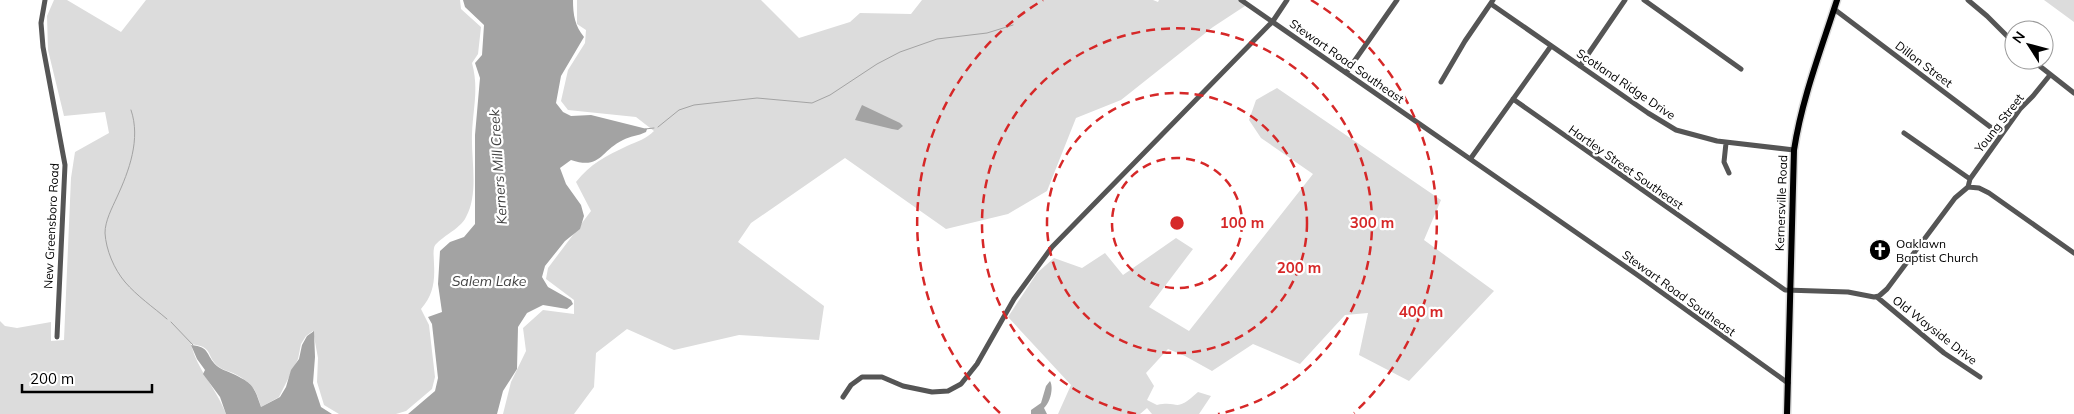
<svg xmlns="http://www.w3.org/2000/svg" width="2074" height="414" font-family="Mulish,sans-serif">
	<rect width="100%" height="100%" fill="#fff"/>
	<!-- green -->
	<path fill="#dcdcdc" d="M 54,0 L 67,0 L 121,32 L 146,0 L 460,0 L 461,9 L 481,27 L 478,54 L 472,63 C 479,89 473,108 472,134 C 471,161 479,193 466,217 C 460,230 436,239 434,248 C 433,253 434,259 434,264 C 435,282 433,295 421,309 L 429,325 L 435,377 L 432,389 L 406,411 L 396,414 L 339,414 L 324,405 L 317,382 L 318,358 L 313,331 L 306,336 L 301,344 L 298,359 L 279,397 L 261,407 C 256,388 251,382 233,373 C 229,371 223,370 219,367 C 205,356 215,347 191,344 C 197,370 217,389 226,414 L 0,414 L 0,321 L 5,326 L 17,328 L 51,322 L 51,341 L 64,340 L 71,178 L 75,152 L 109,133 L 105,112 L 64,116 L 48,50 L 47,16 Z
		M 577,0 L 761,0 L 799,38 L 850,22 L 860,13 L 911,14 L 922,0 L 1153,0 L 1158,2 L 1159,0 L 1240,0 L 1245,6 L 1213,27 L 1121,100 L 1076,118 L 1047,191 L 1008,214 L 946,229 L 845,158 L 751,223 L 738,242 L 824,306 L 819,340 L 739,335 L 674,350 L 627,329 L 596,353 L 594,387 L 574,414 L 503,414 L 511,382 L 526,351 L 523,328 L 543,310 L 574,314 L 574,300 L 546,279 L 548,268 L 591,211 L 576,182 C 590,164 606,156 627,146 C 638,141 646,139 654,131 L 636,117 L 568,110 L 561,101 L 568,70 L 585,43 L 586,30 L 577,24 Z
		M 2044,0 L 2074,0 L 2074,22 Z
		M 1277,88 L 1441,200 L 1424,240 L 1494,291 L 1409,381 L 1359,355 L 1368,313 L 1345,315 L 1300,364 L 1253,344 L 1212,371 L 1185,356 L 1168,349 L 1146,373 L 1154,386 L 1147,400 L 1157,405 C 1180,400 1174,414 1198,392 L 1211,396 L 1199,414 L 1152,414 L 1147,408 L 1140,414 L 1058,414 L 1071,385 L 1008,317 L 1037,273 L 1054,258 L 1082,268 L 1105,253 L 1123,275 L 1176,238 L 1193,249 L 1149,307 L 1189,331 L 1313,174 L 1261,138 L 1249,120 L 1256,100 Z"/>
	<!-- water -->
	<path fill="#a3a3a3" d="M 463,0 L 573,0 C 573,15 575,26 584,37 L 561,76 L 556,103 L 563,112 L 571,116 L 591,115 L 647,129 L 646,132 C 638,136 630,136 623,140 C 600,151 601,170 571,160 L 560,168 L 566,184 L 581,205 L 584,216 L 580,229 L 565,241 L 545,266 L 542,277 L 548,287 L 571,300 L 573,304 L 567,309 L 543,305 L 527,313 L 518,327 L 517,369 L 503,391 L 497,414 L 408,414 L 435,391 L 438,378 L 432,324 L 428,317 L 442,312 L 438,284 L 440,251 L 450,242 L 464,237 L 475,224 L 475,135 L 480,78 L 475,63 L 482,55 L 484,25 L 465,7 Z
		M 862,105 L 900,123 L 903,126 L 898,130 L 892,129 L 855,120 Z
		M 314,331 L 315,357 L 313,383 L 321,407 L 332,414 L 226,414 L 220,397 L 203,374 L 205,370 L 197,359 L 191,345 C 211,347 205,355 217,366 C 220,369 227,371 231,373 C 253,383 254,386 261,407 L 280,397 L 286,387 L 291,370 L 299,359 L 302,345 L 307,336 Z
		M 1050,381 C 1054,388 1050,403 1044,408 L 1047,414 L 1031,414 L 1031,410 L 1041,403 L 1046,386 Z"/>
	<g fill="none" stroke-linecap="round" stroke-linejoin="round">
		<!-- stream -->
		<path stroke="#a3a3a3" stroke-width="1" d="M 131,110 C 141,139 129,171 117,197 C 112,208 105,221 105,233 C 106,250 114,269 125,282 C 137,296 153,307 167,319
			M 658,127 L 679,110 L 694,105 L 757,98 L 812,103 L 830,95 L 877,64 L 900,52 L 937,39 L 987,33 L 1013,25
			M 645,129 L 654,128
			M 171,322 L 193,345"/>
		<!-- major casing -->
		<g stroke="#dbdbdb" stroke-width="9">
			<path id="major" d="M 1787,414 L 1794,150 C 1802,98 1821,50 1837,0"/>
		</g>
		<!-- minor -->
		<path stroke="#555" stroke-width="5" d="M 45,0 L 41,23 L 43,47 L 65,165 L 57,337
			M 1241,0 L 1636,274 L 1788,383
			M 1644,0 L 1741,69
			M 1968,0 L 1987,16 L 2014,43
			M 1491,4 L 1648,113 L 1676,130 L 1717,141 L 1794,150
			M 1834,9 L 2001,135
			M 2032,60 L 2074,93
			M 1580,66 L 1625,0
			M 1346,73 L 1397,0
			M 1441,82 L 1465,41 L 1493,0
			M 1513,99 L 1785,290 L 1848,292 L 1874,297 L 1879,296 L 1887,289 L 1955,198 L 1968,187 L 1979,188 L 1989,193 L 2074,253
			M 1904,133 L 1970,179
			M 1726,143 L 1724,162 L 1729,173
			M 1471,158 L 1551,46
			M 1968,187 L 1970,179 L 2020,109 L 2033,96 L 2050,75
			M 1877,297 L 1944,353 L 1980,377
			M 843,397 L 851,385 L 862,377 L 882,377 L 903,386 L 932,392 L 948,391 L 961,384 L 977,364 L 1014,299 L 1052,247 L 1273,21 L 1287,0"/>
		<!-- major -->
		<use href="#major" stroke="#000" stroke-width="6"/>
	</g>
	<!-- distance rings -->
	<g fill="none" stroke="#d62828" stroke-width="2.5" stroke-dasharray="9 6">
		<circle cx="1177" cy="223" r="65"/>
		<circle cx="1177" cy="223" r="130"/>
		<path d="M1136 414A195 195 0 1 1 1218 414"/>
		<path d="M1000 413A260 260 0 0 1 1043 0M1311 0A260 260 0 0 1 1354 413"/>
	</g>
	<!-- icons -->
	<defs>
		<g id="church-disc" transform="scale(1.125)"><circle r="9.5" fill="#000" stroke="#fff"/><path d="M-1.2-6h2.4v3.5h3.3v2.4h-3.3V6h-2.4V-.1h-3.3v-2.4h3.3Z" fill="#fff"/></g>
	</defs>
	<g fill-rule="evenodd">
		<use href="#church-disc" x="1880" y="250"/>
	</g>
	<g text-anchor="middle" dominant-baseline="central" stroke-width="4.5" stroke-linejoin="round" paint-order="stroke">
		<!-- street labels -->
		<g font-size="12" fill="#000" stroke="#fff">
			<text transform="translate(1347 61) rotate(35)">Stewart Road Southeast</text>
			<text transform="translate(1924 64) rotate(37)">Dillon Street</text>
			<text transform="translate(1626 84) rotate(34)">Scotland Ridge Drive</text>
			<text transform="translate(1999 123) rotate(-52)">Young Street</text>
			<text transform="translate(1626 167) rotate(35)">Hartley Street Southeast</text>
			<text transform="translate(1781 203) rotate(-88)">Kernersville Road</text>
			<text transform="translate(51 226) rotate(-87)">New Greensboro Road</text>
			<text transform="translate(1679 293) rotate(36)">Stewart Road Southeast</text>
			<text transform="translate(1935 330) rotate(38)">Old Wayside Drive</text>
		</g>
		<!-- poi labels -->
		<g font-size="12" fill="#000" stroke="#fff" text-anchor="start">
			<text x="1896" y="243">Oaklawn<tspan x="1896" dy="14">Baptist Church</tspan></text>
		</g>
		<!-- water labels -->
		<g font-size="14" font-style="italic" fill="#444" stroke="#fff">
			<text transform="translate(498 167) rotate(-94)">Kerners Mill Creek</text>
			<text x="489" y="281">Salem Lake</text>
		</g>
	</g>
	<circle cx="1177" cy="223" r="8" fill="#d62828" stroke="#fff" stroke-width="2.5"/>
	<g font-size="15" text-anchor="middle" font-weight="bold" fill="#d62828" stroke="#fff" stroke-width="4.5" stroke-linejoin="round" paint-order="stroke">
		<text x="1242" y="228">100 m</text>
		<text x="1372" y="228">300 m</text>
		<text x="1299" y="273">200 m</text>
		<text x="1421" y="317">400 m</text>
	</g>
	<!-- north arrow -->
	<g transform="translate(2029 45) rotate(306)"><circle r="24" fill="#ffffff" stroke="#999999"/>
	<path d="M0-4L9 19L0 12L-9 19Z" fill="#000000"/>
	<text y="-8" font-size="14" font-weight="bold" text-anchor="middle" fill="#000000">N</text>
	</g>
	<!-- scale -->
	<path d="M22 384v8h130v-8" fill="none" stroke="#000000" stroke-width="2.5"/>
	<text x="30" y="384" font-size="15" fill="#000000" stroke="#ffffff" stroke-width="4" paint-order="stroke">200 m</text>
</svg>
